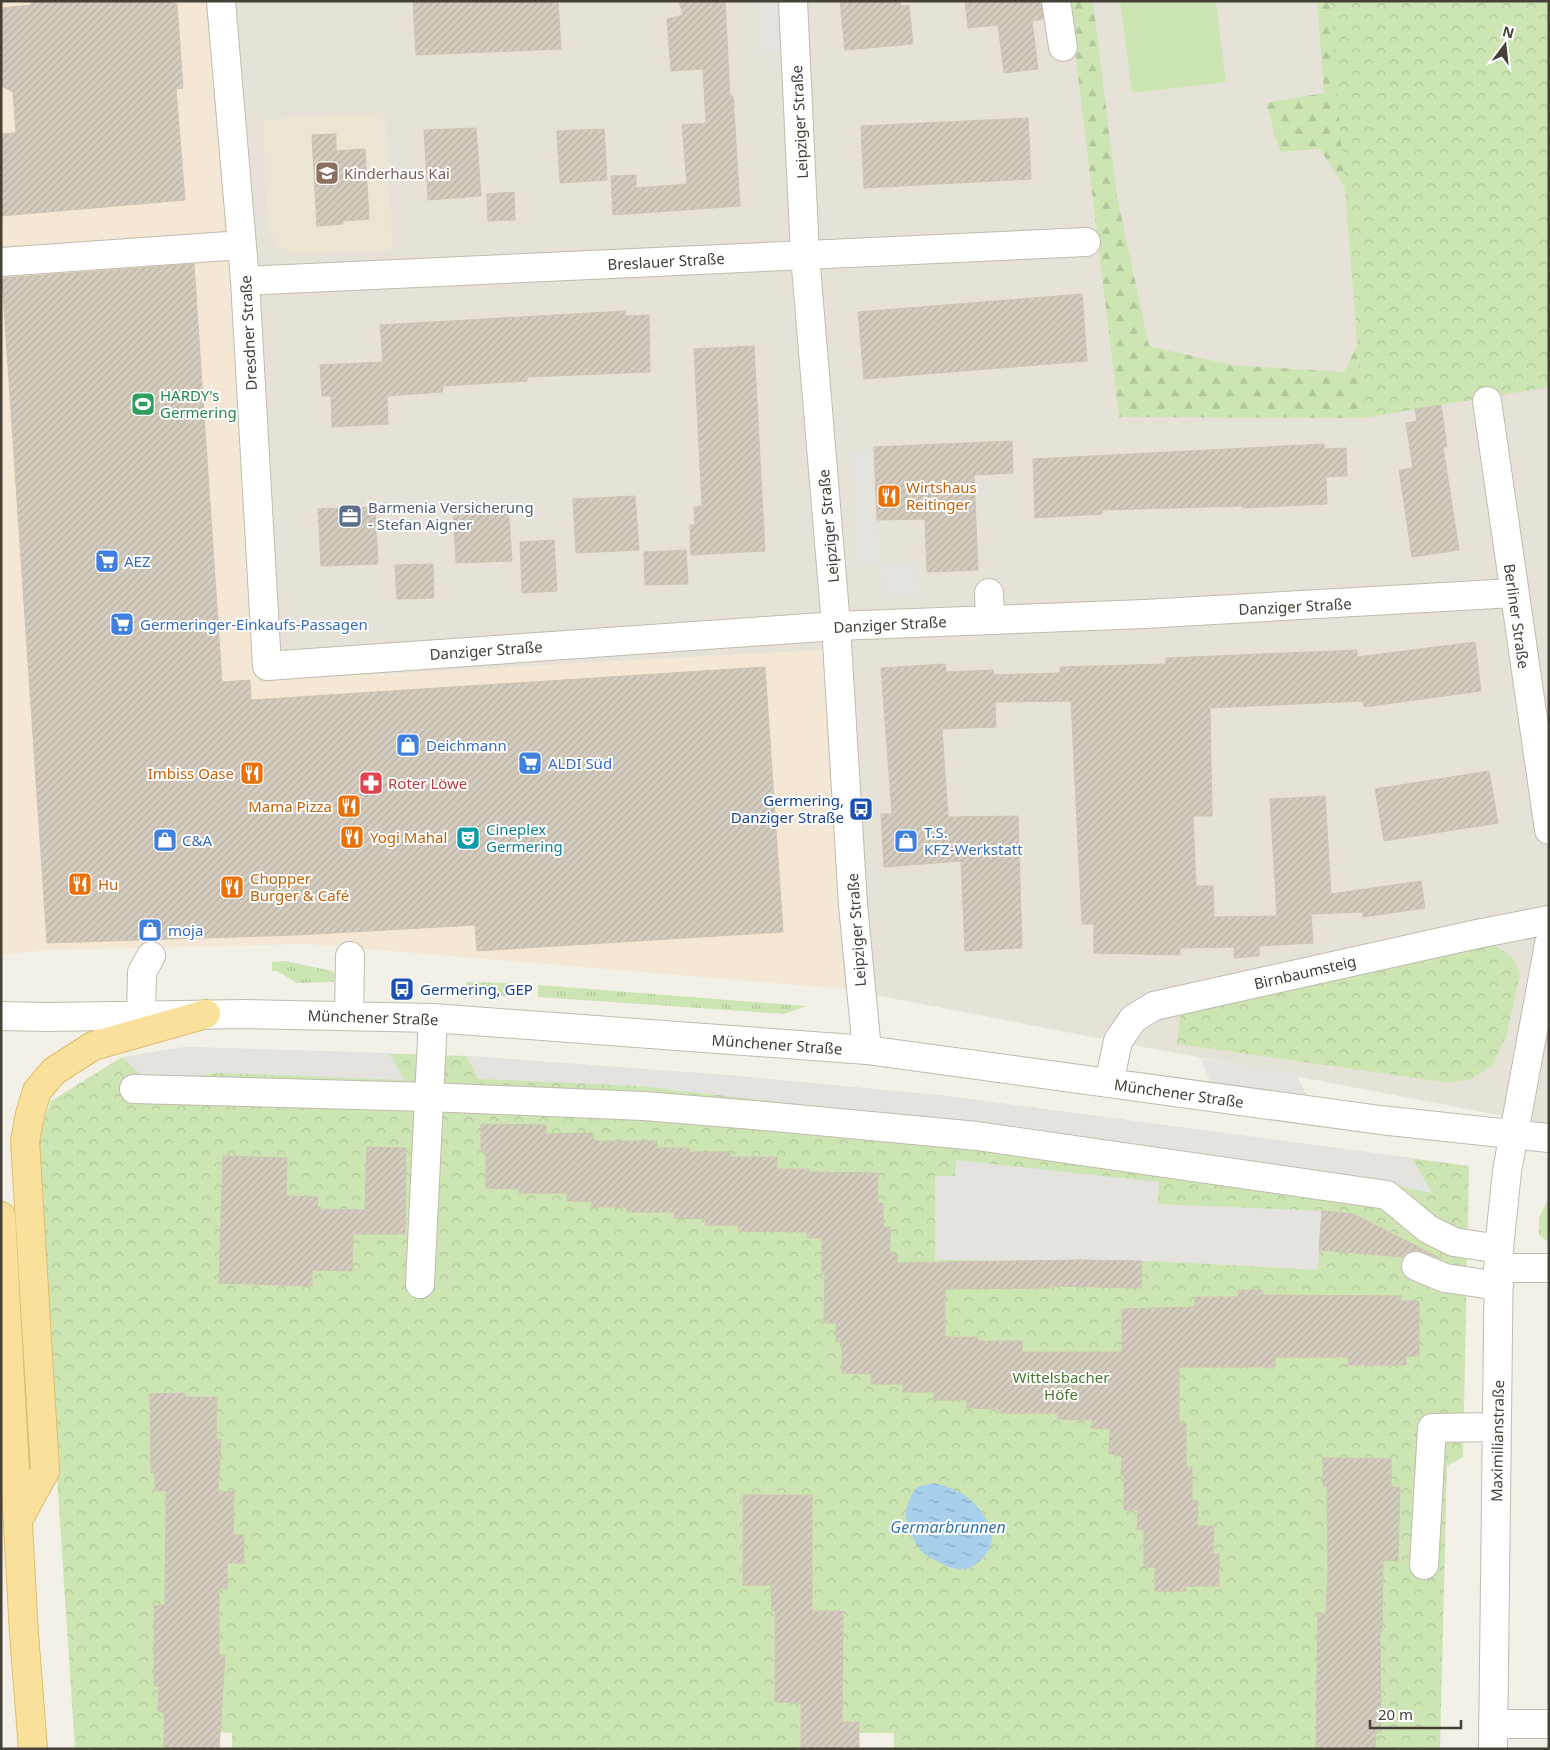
<svg xmlns="http://www.w3.org/2000/svg" width="1550" height="1750" font-family="'Noto Sans',sans-serif">
	<defs>
		<pattern id="grass-tufts" width="24" height="20" patternUnits="userSpaceOnUse" patternTransform="scale(1.25)"><rect width="24" height="20" fill="#cde5b3"/><path d="M3 7l-1-3M5 7V3M7 7l1-3M15 17l-1-3M17 17v-4M19 17l1-3" fill="none" stroke="#b1c69b"/></pattern>
		<pattern id="forest-firs" width="22" height="20" patternUnits="userSpaceOnUse" patternTransform="scale(1.25)"><rect width="22" height="20" fill="#cde5b3"/><path d="M5 1l3.5 6h-7zM16 11l3.5 6h-7z" fill="#b1c69b"/></pattern>
		<pattern id="park-crowns" width="20" height="18" patternUnits="userSpaceOnUse" patternTransform="scale(1.25)"><rect width="20" height="18" fill="#cde5b3"/><path d="M2 6a3 3 0 1 1 6 0M12 15a3 3 0 1 1 6 0" fill="none" stroke="#b1c69b"/></pattern>
		<pattern id="water-ripples" width="26" height="14" patternUnits="userSpaceOnUse" patternTransform="scale(1.25)"><rect width="26" height="14" fill="#a8cfec"/><path d="M2 4q2-2 4 0t4 0M15 11q2-2 4 0t4 0" fill="none" stroke="#8baac0"/></pattern>
		<pattern id="building-hatch" width="6" height="6" patternUnits="userSpaceOnUse" patternTransform="scale(1.25)"><rect width="6" height="6" fill="#d4ccbe"/><path d="M-1 1l2-2M0 6l6-6M5 7l2-2" fill="none" stroke="#b7b0a4"/></pattern>
	</defs>
	<rect width="100%" height="100%" fill="#f3f0e8"/>
	<!-- residential -->
	<path fill="#e7e2d7" d="M 214,1 L 1549,1 L 1549,1125 L 844,989 L 825,650 L 259,681 Z"/>
	<!-- commercial -->
	<path fill="#f4e7d5" d="M 1,1 L 214,1 L 259,681 L 825,650 L 844,989 L 307,944 L 48,950 L 1,955 Z"/>
	<!-- education -->
	<path fill="#ebe5d3" d="M 385,113 L 393,250 L 295,253 L 280,248 L 268,232 L 267,228 L 263,119 Z"/>
	<!-- grass -->
	<path fill="url(#grass-tufts)" d="M 285,961 L 332,971 L 336,976 L 333,982 L 297,983 L 277,971 L 272,971 L 272,962 Z
		M 466,982 L 513,983 L 512,996 L 466,994 Z
		M 538,985 L 806,1006 L 784,1014 L 538,997 Z
		M 1549,1197 L 1549,1243 L 1539,1235 L 1539,1218 Z"/>
	<!-- forest -->
	<path fill="url(#forest-firs)" d="M 1069,1 L 1093,1 L 1117,196 L 1149,346 L 1231,365 L 1344,372 L 1374,312 L 1371,229 L 1320,149 L 1280,152 L 1266,103 L 1324,93 L 1317,1 L 1369,1 L 1549,387 L 1363,418 L 1119,417 Z"/>
	<!-- park -->
	<path fill="url(#park-crowns)" fill-rule="evenodd" d="M 1330,1 L 1549,1 L 1549,387 L 1363,418 Z
		M 1479,943 L 1496,946 L 1512,957 L 1520,974 L 1507,1034 L 1492,1066 L 1471,1079 L 1450,1083 L 1177,1044 L 1180,1015 Z
		M 186,1047 L 466,1056 L 737,1076 L 946,1096 L 1469,1166 L 1463,1457 L 1447,1466 L 1440,1749 L 1375,1749 L 1376,1732 L 1381,1732 L 1381,1659 L 1376,1659 L 1327,1614 L 1318,1614 L 1318,1676 L 1326,1713 L 1316,1713 L 1316,1749 L 897,1749 L 894,1748 L 894,1733 L 859,1733 L 859,1722 L 842,1722 L 843,1612 L 812,1611 L 812,1496 L 744,1495 L 771,1585 L 772,1610 L 775,1611 L 775,1702 L 801,1703 L 801,1749 L 232,1749 L 232,1733 L 220,1732 L 225,1655 L 211,1654 L 219,1606 L 219,1588 L 227,1588 L 227,1563 L 244,1563 L 244,1535 L 233,1535 L 218,1491 L 220,1439 L 216,1439 L 217,1397 L 185,1397 L 184,1393 L 150,1395 L 151,1473 L 155,1475 L 155,1491 L 166,1490 L 165,1541 L 170,1541 L 165,1605 L 154,1606 L 154,1686 L 159,1686 L 158,1711 L 164,1713 L 164,1749 L 75,1749 L 35,1144 L 51,1101 L 122,1057 ZM 223,1156 L 287,1158 L 286,1196 L 318,1198 L 317,1209 L 341,1210 L 312,1270 L 312,1286 L 219,1283 ZM 1323,1459 L 1391,1487 L 1400,1487 L 1398,1560 L 1328,1559 L 1327,1486 L 1323,1486 Z"/>
	<!-- garden -->
	<path fill="#cde5b3" d="M 1120,1 L 1216,1 L 1226,82 L 1132,93 Z"/>
	<!-- parking -->
	<path fill="#e5e3e0" d="M 783,5 L 785,51 L 760,52 L 759,6 Z
		M 872,450 L 880,564 L 858,565 L 851,451 Z
		M 917,563 L 919,596 L 883,598 L 881,565 Z
		M 186,1047 L 389,1053 L 404,1080 L 220,1073 L 147,1081 L 122,1057 Z
		M 466,1056 L 737,1076 L 946,1096 L 1412,1158 L 1432,1193 L 1335,1173 L 1079,1136 L 639,1086 L 479,1079 Z
		M 1201,1059 L 1296,1074 L 1309,1099 L 1212,1086 Z
		M 956,1160 L 1159,1182 L 1158,1204 L 1322,1211 L 1318,1270 L 1156,1261 L 935,1260 L 935,1176 L 955,1176 Z"/>
	<!-- water -->
	<path fill="url(#water-ripples)" d="M 934,1483 C 959,1490 972,1496 986,1519 C 989,1525 994,1533 992,1540 C 990,1552 977,1568 964,1569 C 957,1570 945,1566 939,1562 C 923,1554 920,1552 912,1536 C 902,1517 905,1504 917,1487 Z"/>
	<!-- building -->
	<path fill="url(#building-hatch)" stroke="#cfc4b2" d="M 31,1 L 163,1 L 177,4 L 183,88 L 176,89 L 185,200 L 1,216 L 1,134 L 16,133 L 13,92 L 1,86 L 1,8 L 31,5 Z
		M 413,1 L 558,1 L 561,49 L 416,55 Z
		M 679,1 L 725,1 L 730,96 L 733,96 L 740,206 L 613,215 L 611,176 L 636,175 L 636,188 L 687,184 L 682,125 L 706,123 L 703,69 L 671,71 L 667,19 L 683,15 Z
		M 840,1 L 900,1 L 901,6 L 909,5 L 913,44 L 845,50 Z
		M 965,1 L 1041,1 L 1043,19 L 1032,21 L 1038,69 L 1004,73 L 998,25 L 968,28 Z
		M 1028,118 L 1031,179 L 864,188 L 861,126 Z
		M 476,128 L 481,196 L 428,200 L 424,130 Z
		M 604,129 L 607,180 L 560,183 L 557,131 Z
		M 336,134 L 336,151 L 365,149 L 369,219 L 342,221 L 343,224 L 317,226 L 312,135 Z
		M 514,192 L 515,220 L 488,221 L 487,194 Z
		M 194,264 L 222,682 L 250,680 L 251,700 L 765,667 L 783,932 L 477,951 L 475,925 L 297,935 L 47,943 L 2,278 Z
		M 1082,294 L 1087,361 L 864,379 L 858,312 Z
		M 625,311 L 625,316 L 649,315 L 650,372 L 527,377 L 527,381 L 443,386 L 442,392 L 387,396 L 388,424 L 332,427 L 331,396 L 322,396 L 320,365 L 383,362 L 380,325 Z
		M 754,346 L 765,551 L 691,555 L 690,525 L 695,525 L 694,507 L 702,506 L 694,349 Z
		M 1441,405 L 1447,447 L 1443,447 L 1459,550 L 1412,557 L 1399,470 L 1413,468 L 1406,423 L 1417,421 L 1415,409 Z
		M 1012,441 L 1013,473 L 974,475 L 978,570 L 927,572 L 925,519 L 877,520 L 874,447 Z
		M 1324,444 L 1324,449 L 1346,448 L 1347,476 L 1326,477 L 1327,504 L 1243,508 L 1243,506 L 1102,510 L 1102,514 L 1035,518 L 1033,459 Z
		M 635,496 L 639,550 L 576,553 L 573,499 Z
		M 508,504 L 512,561 L 456,563 L 453,506 Z
		M 375,507 L 378,564 L 321,566 L 318,509 Z
		M 554,540 L 557,591 L 522,593 L 520,542 Z
		M 686,550 L 688,584 L 645,585 L 644,552 Z
		M 433,564 L 434,598 L 397,599 L 395,565 Z
		M 1475,642 L 1481,691 L 1364,707 L 1363,701 L 1210,708 L 1212,816 L 1193,816 L 1196,886 L 1213,886 L 1214,917 L 1277,916 L 1270,799 L 1325,796 L 1331,894 L 1421,881 L 1425,908 L 1363,917 L 1363,912 L 1311,914 L 1313,943 L 1259,946 L 1259,956 L 1234,958 L 1234,947 L 1180,948 L 1180,955 L 1094,953 L 1094,924 L 1082,924 L 1071,701 L 995,702 L 996,727 L 942,729 L 948,817 L 1018,816 L 1022,948 L 965,951 L 961,861 L 884,867 L 881,814 L 892,814 L 881,668 L 945,664 L 946,672 L 993,670 L 994,675 L 1060,673 L 1060,667 L 1166,664 L 1166,658 L 1357,650 L 1357,657 Z
		M 1489,771 L 1498,823 L 1384,841 L 1375,789 Z
		M 481,1124 L 546,1125 L 546,1134 L 593,1133 L 593,1141 L 657,1141 L 657,1148 L 689,1148 L 689,1152 L 730,1152 L 730,1157 L 777,1157 L 777,1169 L 809,1169 L 809,1172 L 878,1173 L 877,1204 L 883,1203 L 883,1228 L 890,1227 L 890,1254 L 897,1254 L 897,1263 L 1079,1260 L 1142,1261 L 1141,1288 L 1050,1286 L 1050,1288 L 945,1289 L 945,1337 L 978,1337 L 978,1341 L 1022,1341 L 1022,1352 L 1122,1352 L 1122,1309 L 1195,1307 L 1195,1297 L 1238,1297 L 1238,1290 L 1263,1290 L 1263,1295 L 1402,1296 L 1399,1301 L 1419,1301 L 1419,1356 L 1406,1356 L 1406,1365 L 1348,1365 L 1348,1357 L 1275,1357 L 1275,1367 L 1179,1367 L 1179,1424 L 1186,1423 L 1186,1467 L 1192,1467 L 1192,1501 L 1198,1501 L 1197,1526 L 1214,1526 L 1213,1554 L 1219,1554 L 1219,1586 L 1186,1586 L 1186,1591 L 1155,1591 L 1155,1567 L 1144,1567 L 1144,1529 L 1137,1529 L 1138,1510 L 1124,1510 L 1124,1476 L 1121,1475 L 1122,1455 L 1109,1454 L 1110,1429 L 1091,1428 L 1092,1420 L 1058,1419 L 1059,1413 L 1000,1413 L 999,1409 L 967,1408 L 967,1400 L 934,1400 L 934,1392 L 903,1392 L 903,1384 L 871,1384 L 871,1374 L 842,1373 L 842,1342 L 836,1342 L 836,1323 L 824,1323 L 825,1274 L 822,1274 L 822,1238 L 807,1238 L 807,1232 L 738,1231 L 738,1225 L 705,1225 L 706,1219 L 674,1218 L 675,1212 L 627,1212 L 627,1207 L 592,1207 L 592,1201 L 567,1201 L 567,1193 L 519,1193 L 519,1189 L 486,1188 L 486,1150 L 481,1150 Z
		M 367,1147 L 406,1148 L 405,1234 L 353,1234 L 352,1271 L 312,1270 L 312,1286 L 219,1283 L 223,1156 L 287,1158 L 286,1196 L 318,1197 L 317,1209 L 365,1210 Z
		M 1322,1211 L 1353,1214 L 1442,1259 L 1422,1252 L 1414,1251 L 1407,1253 L 1404,1257 L 1319,1250 Z
		M 184,1393 L 185,1397 L 217,1397 L 216,1439 L 221,1439 L 218,1491 L 234,1492 L 233,1535 L 244,1535 L 244,1563 L 227,1563 L 227,1589 L 219,1588 L 219,1655 L 225,1655 L 219,1749 L 164,1749 L 164,1713 L 158,1711 L 159,1686 L 154,1686 L 154,1606 L 165,1605 L 166,1490 L 155,1491 L 155,1475 L 151,1473 L 150,1394 Z
		M 1323,1458 L 1391,1459 L 1391,1487 L 1400,1487 L 1398,1561 L 1383,1560 L 1382,1632 L 1380,1632 L 1381,1732 L 1376,1732 L 1375,1749 L 1316,1749 L 1318,1614 L 1326,1614 L 1328,1570 L 1327,1486 L 1323,1486 Z
		M 743,1495 L 812,1495 L 812,1611 L 843,1611 L 842,1722 L 859,1722 L 859,1749 L 801,1749 L 801,1703 L 775,1702 L 775,1611 L 772,1611 L 771,1585 L 743,1585 Z"/>
	<g fill="none" stroke-linecap="round" stroke-linejoin="round">
		<!-- minor casing -->
		<g stroke="#c1bbae" stroke-width="30">
			<path id="minor" d="M 221,1 L 245,281 L 267,666 L 836,626 L 1144,614 L 1514,593
				M 793,1 L 805,255 L 836,626 L 853,905 L 867,1050
				M 1056,1 L 1063,47
				M 1,262 L 242,245
				M 245,281 L 1086,242
				M 1487,401 L 1549,830
				M 989,593 L 990,619
				M 141,1015 L 142,972 L 151,956
				M 1,1016 L 47,1017 L 245,1014 L 433,1018 L 867,1050 L 1380,1120 L 1549,1138
				M 349,1016 L 350,956
				M 1109,1083 L 1118,1041 L 1133,1019 L 1154,1006 L 1477,934 L 1549,920
				M 134,1089 L 429,1097 L 644,1106 L 765,1116 L 977,1136 L 1387,1195 L 1428,1229 L 1454,1242 L 1499,1249
				M 1416,1266 L 1445,1278 L 1499,1286
				M 1498,1268 L 1549,1268
				M 420,1284 L 433,1018
				M 1424,1565 L 1432,1428 L 1497,1427
				M 1493,1724 L 1549,1724
				M 1493,1749 L 1499,1249 L 1507,1171 L 1549,944"/>
		</g>
		<!-- major casing -->
		<g stroke="#ddbe6c" stroke-width="30">
			<path id="major" d="M 1,1216 L 24,1634 L 33,1749
				M 18,1520 L 45,1471 L 25,1141 L 30,1114 L 37,1091 L 54,1071 L 93,1046 L 206,1014"/>
		</g>
		<!-- minor -->
		<use href="#minor" stroke="#fff" stroke-width="28"/>
		<!-- major -->
		<use href="#major" stroke="#f9e19c" stroke-width="28"/>
	</g>
	<!-- icons -->
	<defs>
		<g id="school-square" transform="scale(1.25)"><rect x="-9" y="-9" width="18" height="18" rx="4" fill="#8d6e63" stroke="#fff"/><path d="M0-5L7-2L0 1L-7-2ZM-4 1L0 2.5L4 1V4Q0 6-4 4Z" fill="#fff"/></g>
		<g id="stadium-square" transform="scale(1.25)"><rect x="-9" y="-9" width="18" height="18" rx="4" fill="#2e9e5b" stroke="#fff"/><path d="M0-5a6.5 5 0 1 0 0 10a6.5 5 0 1 0 0-10ZM-3.5-1.8h7v3.6h-7Z" fill="#fff"/></g>
		<g id="restaurant-square" transform="scale(1.25)"><rect x="-9" y="-9" width="18" height="18" rx="4" fill="#e8710a" stroke="#fff"/><path d="M-5-6h1v4h1v-4h1v4h1v-4h1v5L-1.5 .5V6h-2V.5L-5-1ZM5-6V6H3V1.5H1.5Q1.5-4 5-6Z" fill="#fff"/></g>
		<g id="office-square" transform="scale(1.25)"><rect x="-9" y="-9" width="18" height="18" rx="4" fill="#5c6f8a" stroke="#fff"/><path d="M-6-3h4V-5.5h4V-3h4V5H-6ZM-1-4.5V-3h2v-1.5ZM-6 0V1H6V0Z" fill="#fff"/></g>
		<g id="supermarket-square" transform="scale(1.25)"><rect x="-9" y="-9" width="18" height="18" rx="4" fill="#3f7fe0" stroke="#fff"/><path d="M-6-5.5h2.5l.6 2H6L4.5 2H-2.5L-4.4-4H-6ZM-1.5 3.2a1.3 1.3 0 1 0 .1 0ZM3 3.2a1.3 1.3 0 1 0 .1 0Z" fill="#fff"/></g>
		<g id="shop-square" transform="scale(1.25)"><rect x="-9" y="-9" width="18" height="18" rx="4" fill="#3f7fe0" stroke="#fff"/><path d="M-5-2.5h2.3a2.7 3.5 0 0 1 5.4 0H5L5.5 6h-11ZM-1.5-2.5h3a1.5 2.3 0 0 0-3 0Z" fill="#fff"/></g>
		<g id="pharmacy-square" transform="scale(1.25)"><rect x="-9" y="-9" width="18" height="18" rx="4" fill="#e0444e" stroke="#fff"/><path d="M-2-6h4v4h4v4h-4v4h-4v-4h-4v-4h4Z" fill="#fff"/></g>
		<g id="bus-square" transform="scale(1.25)"><rect x="-9" y="-9" width="18" height="18" rx="4" fill="#1a4fb4" stroke="#fff"/><path d="M-5-6H5V4H4V6H2V4H-2V6H-4V4H-5ZM-3.5-4V0h7V-4ZM-3.5 1.2v1.5H-2V1.2ZM2 1.2v1.5H3.5V1.2Z" fill="#fff"/></g>
		<g id="theatre-square" transform="scale(1.25)"><rect x="-9" y="-9" width="18" height="18" rx="4" fill="#0f9aa8" stroke="#fff"/><path d="M-5-5.5Q0-4 5-5.5V0Q5 5 0 6Q-5 5-5 0ZM-3.3-2.5H-1v1.5H-3.3ZM1-2.5H3.3v1.5H1ZM-2.8 1Q0 5.5 2.8 1Z" fill="#fff"/></g>
	</defs>
	<g fill-rule="evenodd">
		<use href="#school-square" x="327" y="173"/>
		<use href="#stadium-square" x="143" y="404"/>
		<use href="#restaurant-square" x="889" y="496"/>
		<use href="#office-square" x="350" y="516"/>
		<use href="#supermarket-square" x="107" y="561"/>
		<use href="#supermarket-square" x="122" y="624"/>
		<use href="#shop-square" x="408" y="745"/>
		<use href="#supermarket-square" x="530" y="763"/>
		<use href="#restaurant-square" x="252" y="773"/>
		<use href="#pharmacy-square" x="371" y="783"/>
		<use href="#restaurant-square" x="349" y="806"/>
		<use href="#bus-square" x="861" y="809"/>
		<use href="#restaurant-square" x="352" y="837"/>
		<use href="#theatre-square" x="468" y="838"/>
		<use href="#shop-square" x="165" y="840"/>
		<use href="#shop-square" x="906" y="841"/>
		<use href="#restaurant-square" x="80" y="884"/>
		<use href="#restaurant-square" x="232" y="887"/>
		<use href="#shop-square" x="150" y="930"/>
		<use href="#bus-square" x="402" y="989"/>
	</g>
	<g text-anchor="middle" dominant-baseline="central" stroke-width="4" stroke-linejoin="round" paint-order="stroke">
		<!-- street labels -->
		<g font-size="15" fill="#464137" stroke="#fff">
			<text transform="translate(799 122) rotate(-93)">Leipziger Straße</text>
			<text transform="translate(666 261) rotate(-3)">Breslauer Straße</text>
			<text transform="translate(248 333) rotate(-93)">Dresdner Straße</text>
			<text transform="translate(828 526) rotate(-95)">Leipziger Straße</text>
			<text transform="translate(1295 606) rotate(-3)">Danziger Straße</text>
			<text transform="translate(1517 616) rotate(82)">Berliner Straße</text>
			<text transform="translate(890 624) rotate(-3)">Danziger Straße</text>
			<text transform="translate(486 650) rotate(-4)">Danziger Straße</text>
			<text transform="translate(856 930) rotate(-94)">Leipziger Straße</text>
			<text transform="translate(1305 972) rotate(-13)">Birnbaumsteig</text>
			<text transform="translate(373 1017) rotate(2)">Münchener Straße</text>
			<text transform="translate(777 1044) rotate(4)">Münchener Straße</text>
			<text transform="translate(1179 1093) rotate(8)">Münchener Straße</text>
			<text transform="translate(1497 1441) rotate(-89)">Maximilianstraße</text>
		</g>
		<!-- education labels -->
		<g font-size="15" fill="#785e54" stroke="#fff" text-anchor="start">
			<text x="344" y="173">Kinderhaus Kai</text>
		</g>
		<!-- leisure labels -->
		<g font-size="15" fill="#27864d" stroke="#fff" text-anchor="start">
			<text x="160" y="395">HARDY's<tspan x="160" dy="17">Germering</tspan></text>
		</g>
		<!-- food labels -->
		<g font-size="15" fill="#c56008" stroke="#fff" text-anchor="start">
			<text x="906" y="487">Wirtshaus<tspan x="906" dy="17">Reitinger</tspan></text>
			<text x="234" y="773" text-anchor="end">Imbiss Oase</text>
			<text x="332" y="806" text-anchor="end">Mama Pizza</text>
			<text x="370" y="837">Yogi Mahal</text>
			<text x="250" y="878">Chopper<tspan x="250" dy="17">Burger &amp; Café</tspan></text>
			<text x="98" y="884">Hu</text>
		</g>
		<!-- service labels -->
		<g font-size="15" fill="#4e5e75" stroke="#fff" text-anchor="start">
			<text x="368" y="507">Barmenia Versicherung<tspan x="368" dy="17">- Stefan Aigner</tspan></text>
		</g>
		<!-- shop labels -->
		<g font-size="15" fill="#366cbe" stroke="#fff" text-anchor="start">
			<text x="124" y="561">AEZ</text>
			<text x="140" y="624">Germeringer-Einkaufs-Passagen</text>
			<text x="426" y="745">Deichmann</text>
			<text x="548" y="763">ALDI Süd</text>
			<text x="924" y="832">T.S.<tspan x="924" dy="17">KFZ-Werkstatt</tspan></text>
			<text x="182" y="840">C&amp;A</text>
			<text x="168" y="930">moja</text>
		</g>
		<!-- health labels -->
		<g font-size="15" fill="#be3a42" stroke="#fff" text-anchor="start">
			<text x="388" y="783">Roter Löwe</text>
		</g>
		<!-- transit labels -->
		<g font-size="15" fill="#164399" stroke="#fff" text-anchor="end">
			<text x="844" y="800">Germering,<tspan x="844" dy="17">Danziger Straße</tspan></text>
			<text x="420" y="989" text-anchor="start">Germering, GEP</text>
		</g>
		<!-- culture labels -->
		<g font-size="15" fill="#0d838f" stroke="#fff" text-anchor="start">
			<text x="486" y="829">Cineplex<tspan x="486" dy="17">Germering</tspan></text>
		</g>
		<!-- park labels -->
		<g font-size="15" fill="#46752d" stroke="#fff">
			<text x="1061" y="1377">Wittelsbacher<tspan x="1061" dy="17">Höfe</tspan></text>
		</g>
		<!-- water labels -->
		<g font-size="16" font-style="italic" fill="#3677ac" stroke="#fff">
			<text x="948" y="1527">Germarbrunnen</text>
		</g>
	</g>
	<!-- border -->
	<rect width="1550" height="1750" fill="none" stroke="#464137" stroke-width="5"/>
	<!-- north arrow -->
	<g transform="translate(1505 45) rotate(15)" stroke="#ffffff" stroke-width="4" paint-order="stroke">
	<path d="M0-4L9 19L0 12L-9 19Z" fill="#464137"/>
	<text y="-8" font-size="14" font-weight="bold" text-anchor="middle" fill="#464137">N</text>
	</g>
	<!-- scale -->
	<path d="M1370 1720v8h91v-8" fill="none" stroke="#464137" stroke-width="2.5"/>
	<text x="1378" y="1720" font-size="15" fill="#464137" stroke="#ffffff" stroke-width="4" paint-order="stroke">20 m</text>
</svg>
